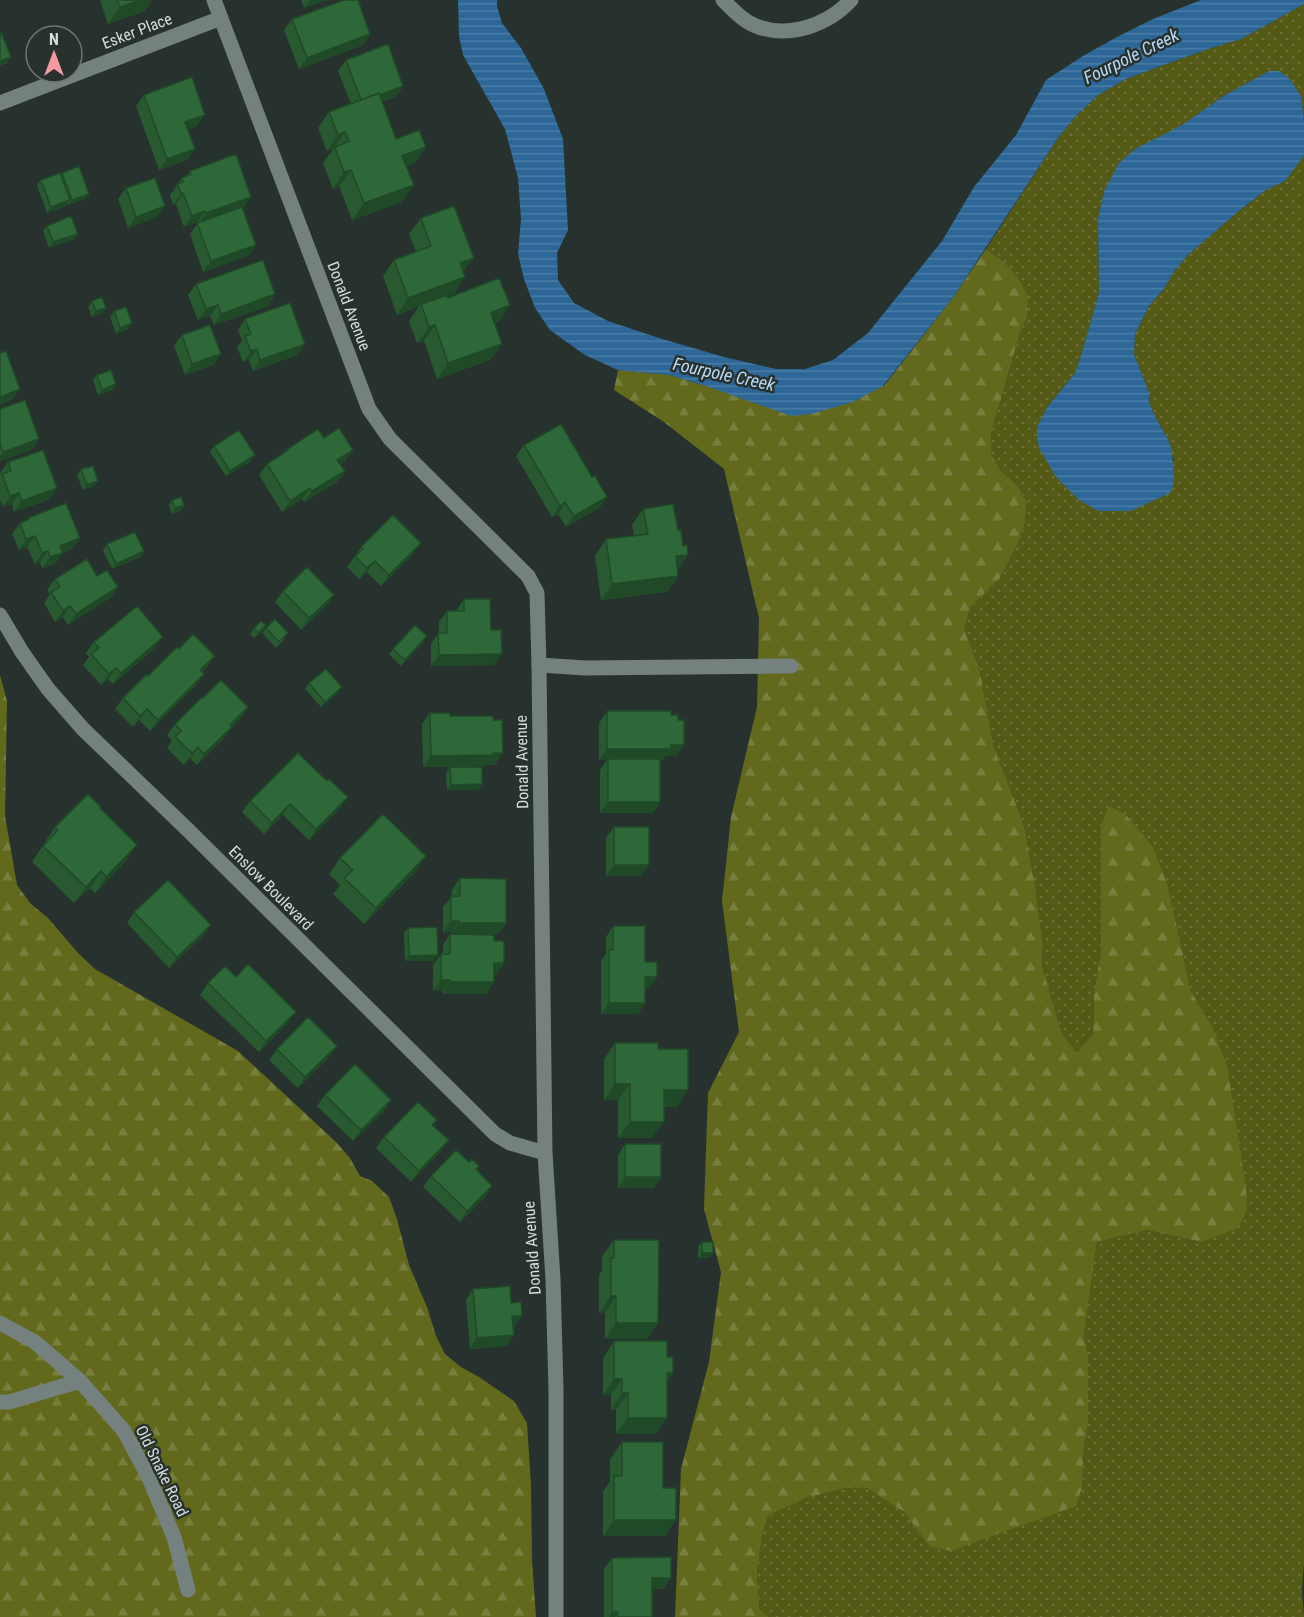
<svg xmlns="http://www.w3.org/2000/svg" width="1304" height="1617" font-family="'Roboto Condensed',sans-serif">
	<defs>
		<pattern id="grass-dots" width="8" height="8" patternUnits="userSpaceOnUse" patternTransform="scale(1.5)"><rect width="8" height="8" fill="#545a16"/><path d="M2 2h.1M6 6h.1" fill="none" stroke="#6c7137" stroke-width="1.8" stroke-linecap="round"/></pattern>
		<pattern id="forest-firs" width="22" height="20" patternUnits="userSpaceOnUse" patternTransform="scale(1.5)"><rect width="22" height="20" fill="#62691d"/><path d="M5 1l3.5 6h-7zM16 11l3.5 6h-7z" fill="#787e3d"/></pattern>
		<pattern id="water-rules" width="6" height="5" patternUnits="userSpaceOnUse" patternTransform="scale(1.5)"><rect width="6" height="5" fill="#2d6797"/><path d="M0 2.5h6" fill="none" stroke="#4b7ca5"/></pattern>
	</defs>
	<rect width="100%" height="100%" fill="#27322f"/>
	<!-- grass -->
	<path fill="url(#grass-dots)" d="M 1304,4 L 1304,120 L 1301,96 L 1270,71 L 1225,95 L 1182,125 L 1104,191 L 1098,219 L 1099,293 L 1082,352 L 1075,373 L 1048,406 L 1037,427 L 1174,461 L 1168,439 L 1158,422 L 1149,403 L 1149,392 L 1134,354 L 1135,334 L 1149,306 L 1163,290 L 1175,270 L 1189,254 L 1240,210 L 1266,190 L 1285,181 L 1304,154 L 1304,1563 L 1302,1591 L 1304,1617 L 769,1617 L 760,1610 L 757,1575 L 762,1536 L 768,1516 L 806,1498 L 846,1488 L 867,1488 L 904,1512 L 929,1546 L 1082,1487 L 1084,1446 L 1088,1425 L 1088,1355 L 1084,1336 L 1097,1242 L 1147,1230 L 1201,1242 L 1212,1026 L 1191,991 L 1168,886 L 1109,807 L 1101,825 L 1101,950 L 1094,993 L 1093,1035 L 1077,1055 L 1061,1032 L 1042,965 L 1043,945 L 1035,885 L 1024,825 L 994,747 L 979,667 L 964,630 L 970,608 L 1000,578 L 1019,541 L 1025,523 L 1027,502 L 1016,484 L 1001,471 L 991,454 L 991,434 L 1019,336 L 1027,317 L 1004,262 L 986,249 L 1058,138 L 1074,118 L 1098,95 L 1126,79 L 1158,67 L 1211,48 L 1241,39 Z"/>
	<!-- forest -->
	<path fill="url(#forest-firs)" d="M 986,249 L 1004,262 L 1018,278 L 1028,296 L 1027,317 L 1019,336 L 991,434 L 991,454 L 1001,471 L 1016,484 L 1027,502 L 1025,523 L 1019,541 L 1000,578 L 970,608 L 964,630 L 979,667 L 994,747 L 1024,825 L 1035,885 L 1043,945 L 1042,965 L 1061,1032 L 1077,1054 L 1093,1034 L 1094,993 L 1101,950 L 1101,825 L 1109,806 L 1126,815 L 1152,846 L 1168,886 L 1191,991 L 1212,1026 L 1227,1066 L 1246,1188 L 1247,1210 L 1238,1228 L 1201,1242 L 1147,1230 L 1097,1242 L 1084,1336 L 1088,1355 L 1088,1425 L 1084,1446 L 1082,1487 L 1076,1506 L 950,1551 L 929,1546 L 904,1512 L 867,1488 L 846,1488 L 806,1498 L 768,1516 L 762,1536 L 757,1575 L 760,1610 L 769,1617 L 675,1617 L 681,1469 L 709,1362 L 721,1272 L 704,1209 L 708,1093 L 739,1032 L 722,901 L 731,817 L 757,707 L 759,618 L 724,469 L 664,422 L 614,390 L 618,370 L 670,375 L 709,387 L 884,386 L 954,296 Z
		M 0,675 L 7,701 L 5,816 L 17,885 L 30,903 L 48,918 L 78,953 L 95,969 L 238,1051 L 336,1142 L 350,1158 L 360,1176 L 372,1181 L 389,1197 L 397,1219 L 409,1265 L 427,1307 L 436,1336 L 445,1354 L 461,1367 L 479,1377 L 514,1401 L 527,1423 L 531,1486 L 532,1561 L 536,1617 L 0,1617 Z"/>
	<!-- water -->
	<path fill="url(#water-rules)" d="M 458,0 L 497,0 L 497,6 L 502,23 L 521,48 L 544,89 L 563,139 L 568,230 L 557,253 L 558,280 L 574,303 L 608,321 L 659,338 L 724,357 L 776,369 L 805,369 L 833,360 L 868,333 L 942,241 L 974,187 L 1016,135 L 1046,80 L 1083,56 L 1117,37 L 1153,19 L 1201,0 L 1304,0 L 1304,4 L 1241,39 L 1211,48 L 1158,67 L 1126,79 L 1098,95 L 1074,118 L 1058,138 L 954,296 L 883,386 L 853,402 L 811,414 L 791,416 L 709,387 L 670,375 L 618,370 L 585,355 L 550,330 L 535,308 L 524,279 L 518,254 L 521,219 L 518,178 L 505,129 L 463,55 L 459,36 Z
		M 1269,71 L 1279,71 L 1289,78 L 1301,96 L 1304,120 L 1304,156 L 1285,181 L 1266,190 L 1240,210 L 1189,254 L 1175,270 L 1163,290 L 1149,306 L 1135,334 L 1134,354 L 1149,392 L 1149,403 L 1158,422 L 1168,439 L 1172,451 L 1174,483 L 1170,493 L 1131,511 L 1098,511 L 1079,500 L 1056,477 L 1039,448 L 1037,438 L 1037,427 L 1048,406 L 1075,373 L 1082,352 L 1099,293 L 1098,219 L 1104,191 L 1119,163 L 1135,149 L 1182,125 L 1225,95 Z"/>
	<g fill="none" stroke-linecap="round" stroke-linejoin="round">
		<!-- lane -->
		<path stroke="#75817e" stroke-width="15" d="M 723,0 C 733,10 743,21 756,26 C 789,39 828,25 851,0
			M 539,665 L 585,668 L 791,666
			M 0,1323 L 35,1342 L 80,1381 L 124,1431 L 149,1478 L 174,1537 L 188,1590
			M 0,1402 L 9,1402 L 80,1381"/>
		<!-- street -->
		<path stroke="#75817e" stroke-width="15" d="M 214,0 L 369,409 L 390,439 L 528,576 L 537,593 L 539,665 L 545,1153 L 553,1279 L 556,1390 L 556,1617
			M 0,103 L 221,18
			M 0,615 L 22,652 L 48,689 L 83,729 L 189,831 L 495,1134 L 510,1143 L 545,1153"/>
	</g>
	<!-- wall -->
	<path fill="#285930" d="M 100,0 L 152,0 L 145,11 L 108,24 Z
		M 301,0 L 327,0 L 304,8 Z
		M 292,19 L 370,34 L 363,45 L 299,69 L 284,30 Z
		M 346,60 L 403,86 L 396,97 L 382,102 L 396,139 L 426,147 L 414,163 L 406,166 L 402,202 L 352,220 L 339,186 L 333,189 L 323,163 L 333,149 L 327,151 L 318,128 L 329,112 L 351,104 L 338,71 Z
		M 144,95 L 197,126 L 188,129 L 195,149 L 187,160 L 159,170 L 136,106 Z
		M 190,171 L 251,197 L 242,209 L 256,245 L 248,256 L 203,272 L 190,234 L 198,223 L 197,222 L 184,227 L 176,204 L 173,205 L 170,195 L 182,178 L 187,176 Z
		M 62,173 L 85,199 L 68,205 L 68,203 L 66,206 L 47,213 L 37,185 L 41,180 L 61,175 Z
		M 126,188 L 157,217 L 128,228 L 118,199 Z
		M 421,218 L 463,273 L 454,294 L 448,296 L 448,298 L 499,322 L 495,323 L 502,344 L 490,360 L 437,379 L 424,341 L 417,343 L 409,321 L 419,306 L 397,315 L 383,276 L 394,260 L 416,252 L 409,234 Z
		M 47,226 L 78,234 L 74,239 L 49,248 L 43,231 Z
		M 196,284 L 275,294 L 268,306 L 214,325 L 210,316 L 198,320 L 188,295 Z
		M 92,301 L 106,308 L 102,313 L 92,317 L 88,307 Z
		M 114,311 L 132,323 L 128,329 L 116,334 L 110,317 Z
		M 245,319 L 297,355 L 253,371 L 249,360 L 243,362 L 237,347 L 242,341 L 238,330 Z
		M 182,335 L 221,354 L 213,365 L 185,375 L 174,346 Z
		M 97,375 L 112,390 L 98,395 L 93,380 Z
		M 0,409 L 39,439 L 31,450 L 0,461 Z
		M 324,438 L 353,450 L 345,461 L 340,464 L 345,471 L 337,482 L 304,502 L 302,499 L 282,512 L 259,475 L 267,464 L 282,454 L 286,450 Z
		M 524,445 L 592,477 L 607,497 L 599,508 L 566,527 L 558,514 L 552,517 L 516,456 Z
		M 214,446 L 255,455 L 251,461 L 226,476 L 210,452 Z
		M 8,462 L 50,499 L 14,512 L 12,504 L 3,507 L 0,500 L 0,473 Z
		M 81,469 L 98,481 L 94,486 L 83,490 L 77,475 Z
		M 172,500 L 181,511 L 172,514 L 169,505 Z
		M 643,509 L 678,530 L 683,546 L 678,570 L 678,576 L 667,592 L 601,600 L 595,556 L 606,539 L 634,536 L 632,525 Z
		M 28,518 L 80,538 L 72,549 L 62,554 L 55,564 L 42,568 L 40,562 L 35,564 L 27,547 L 19,550 L 12,534 L 20,523 L 27,520 Z
		M 107,544 L 144,551 L 140,557 L 112,569 L 103,550 Z
		M 361,547 L 413,554 L 381,586 L 367,572 L 359,579 L 347,567 Z
		M 97,576 L 118,587 L 110,598 L 68,625 L 63,617 L 55,622 L 44,603 L 50,594 L 47,590 L 55,579 Z
		M 283,591 L 334,595 L 326,606 L 301,630 L 275,602 Z
		M 464,599 L 491,630 L 494,665 L 431,666 L 431,644 L 438,633 L 439,633 L 439,622 L 447,611 L 456,611 Z
		M 266,625 L 262,631 L 254,638 L 250,634 L 254,628 Z
		M 266,628 L 285,639 L 276,648 L 262,633 Z
		M 94,642 L 155,648 L 113,684 L 108,679 L 101,685 L 83,665 L 89,657 L 86,653 Z
		M 424,642 L 401,666 L 389,654 L 393,649 Z
		M 179,649 L 207,667 L 202,672 L 196,685 L 150,731 L 139,720 L 133,727 L 115,709 L 123,698 Z
		M 309,683 L 338,693 L 321,707 L 305,689 Z
		M 607,711 L 676,756 L 666,756 L 663,760 L 660,760 L 660,802 L 653,813 L 600,813 L 600,770 L 607,760 L 599,760 L 599,723 Z
		M 430,713 L 450,716 L 495,765 L 486,765 L 485,766 L 423,767 L 422,724 Z
		M 241,718 L 232,727 L 224,738 L 197,765 L 190,758 L 184,765 L 167,748 L 172,741 L 167,735 L 175,724 Z
		M 450,767 L 482,784 L 478,790 L 447,790 L 446,773 Z
		M 327,781 L 348,797 L 340,808 L 309,840 L 283,815 L 264,834 L 242,812 L 250,801 Z
		M 100,809 L 126,861 L 95,893 L 90,888 L 74,903 L 32,862 L 55,827 Z
		M 614,827 L 649,865 L 641,876 L 606,876 L 606,838 Z
		M 340,858 L 415,872 L 364,924 L 333,894 L 340,885 L 329,874 Z
		M 460,878 L 506,923 L 498,934 L 452,934 L 452,932 L 443,932 L 443,907 L 452,896 L 452,890 Z
		M 134,912 L 211,925 L 203,936 L 169,968 L 127,923 Z
		M 613,926 L 657,977 L 649,988 L 645,988 L 645,1003 L 638,1014 L 601,1014 L 601,961 L 606,954 L 606,937 Z
		M 408,928 L 434,961 L 405,961 L 404,933 Z
		M 450,934 L 494,941 L 504,963 L 496,974 L 494,974 L 494,982 L 486,994 L 443,994 L 443,991 L 433,991 L 433,965 L 441,954 L 443,954 L 443,945 Z
		M 236,977 L 288,1023 L 259,1052 L 200,995 L 208,983 Z
		M 615,1043 L 658,1049 L 677,1107 L 664,1107 L 652,1138 L 618,1138 L 618,1100 L 604,1100 L 604,1059 Z
		M 337,1046 L 329,1057 L 298,1088 L 269,1060 L 277,1049 Z
		M 325,1095 L 384,1111 L 353,1141 L 317,1106 Z
		M 433,1125 L 441,1151 L 411,1182 L 376,1148 L 384,1137 Z
		M 625,1144 L 661,1177 L 653,1188 L 618,1188 L 618,1155 Z
		M 469,1162 L 479,1166 L 477,1170 L 485,1197 L 460,1222 L 423,1187 L 431,1176 Z
		M 614,1240 L 647,1339 L 605,1339 L 605,1313 L 599,1313 L 599,1275 L 602,1270 L 602,1256 Z
		M 702,1242 L 709,1258 L 698,1258 L 698,1247 Z
		M 473,1289 L 514,1327 L 513,1327 L 514,1335 L 506,1346 L 470,1349 L 466,1300 Z
		M 614,1341 L 667,1381 L 656,1434 L 616,1434 L 616,1410 L 611,1410 L 611,1395 L 603,1395 L 603,1358 Z
		M 622,1442 L 663,1488 L 665,1536 L 603,1536 L 603,1492 L 610,1481 L 610,1459 Z
		M 612,1558 L 671,1578 L 663,1589 L 652,1589 L 652,1617 L 604,1617 L 604,1569 Z"/>
	<!-- shaded-wall -->
	<path fill="#204927" d="M 140,0 L 152,0 L 145,11 L 108,24 L 120,7 Z
		M 310,0 L 327,0 L 304,8 Z
		M 370,34 L 363,45 L 299,69 L 307,58 Z
		M 11,57 L 7,63 L 0,66 L 0,61 Z
		M 403,86 L 396,97 L 354,112 L 362,101 Z
		M 205,115 L 197,126 L 177,133 L 185,122 Z
		M 345,132 L 333,149 L 327,151 L 338,135 Z
		M 426,147 L 414,163 L 391,172 L 402,156 Z
		M 195,149 L 187,160 L 159,170 L 167,159 Z
		M 351,170 L 339,186 L 333,189 L 344,172 Z
		M 414,185 L 402,202 L 352,220 L 364,203 Z
		M 183,193 L 176,204 L 173,205 L 181,194 Z
		M 89,194 L 85,199 L 68,205 L 72,200 Z
		M 251,197 L 243,208 L 198,224 L 206,213 Z
		M 70,200 L 66,206 L 47,213 L 51,207 Z
		M 165,206 L 157,217 L 128,228 L 136,217 Z
		M 205,211 L 197,222 L 184,227 L 192,216 Z
		M 78,234 L 74,239 L 49,248 L 53,242 Z
		M 256,245 L 248,256 L 203,272 L 211,261 Z
		M 474,258 L 462,274 L 460,263 Z
		M 465,277 L 454,294 L 421,306 L 421,304 L 419,306 L 397,315 L 408,298 Z
		M 275,294 L 268,306 L 214,325 L 221,314 Z
		M 218,305 L 210,316 L 198,320 L 206,309 Z
		M 510,305 L 499,322 L 480,329 L 491,313 Z
		M 106,308 L 102,313 L 92,317 L 96,311 Z
		M 132,323 L 128,329 L 116,334 L 120,328 Z
		M 435,325 L 424,341 L 417,343 L 429,327 Z
		M 305,344 L 297,355 L 253,371 L 260,360 Z
		M 502,344 L 490,360 L 437,379 L 448,363 Z
		M 257,349 L 249,360 L 243,362 L 251,351 Z
		M 221,354 L 213,365 L 185,375 L 192,364 Z
		M 116,384 L 112,390 L 98,395 L 102,390 Z
		M 20,389 L 12,400 L 0,405 L 0,397 Z
		M 39,439 L 31,450 L 0,461 L 0,456 L 3,452 Z
		M 353,450 L 345,461 L 330,471 L 337,460 Z
		M 255,455 L 251,461 L 226,476 L 230,471 Z
		M 345,471 L 337,482 L 304,502 L 312,491 Z
		M 98,481 L 94,486 L 83,490 L 87,485 Z
		M 57,488 L 50,499 L 14,512 L 22,501 Z
		M 310,488 L 302,499 L 282,512 L 290,501 Z
		M 19,493 L 12,504 L 3,507 L 10,496 Z
		M 607,497 L 599,508 L 566,527 L 574,516 Z
		M 565,502 L 558,514 L 552,517 L 560,506 Z
		M 184,506 L 181,511 L 172,514 L 175,508 Z
		M 35,536 L 27,547 L 19,550 L 26,539 Z
		M 80,538 L 72,549 L 62,554 L 55,564 L 42,568 L 50,557 L 60,546 Z
		M 421,543 L 413,554 L 381,586 L 389,575 Z
		M 48,551 L 40,562 L 35,564 L 42,553 Z
		M 144,551 L 140,557 L 112,569 L 116,564 Z
		M 688,555 L 677,571 L 676,556 Z
		M 375,561 L 367,572 L 359,579 L 367,568 Z
		M 678,576 L 667,592 L 601,600 L 612,584 Z
		M 118,587 L 110,598 L 68,625 L 76,614 Z
		M 334,595 L 326,606 L 301,630 L 309,618 Z
		M 70,606 L 63,617 L 55,622 L 63,611 Z
		M 427,636 L 424,642 L 401,666 L 405,660 Z
		M 163,637 L 155,648 L 113,684 L 121,673 Z
		M 502,654 L 494,665 L 431,666 L 439,655 Z
		M 215,656 L 207,667 L 193,682 L 200,670 Z
		M 116,668 L 108,679 L 101,685 L 109,674 Z
		M 204,674 L 196,685 L 150,731 L 158,720 Z
		M 342,687 L 338,693 L 321,707 L 325,702 Z
		M 248,707 L 241,718 L 232,727 L 224,738 L 197,765 L 204,754 L 230,725 Z
		M 147,709 L 139,720 L 133,727 L 140,716 Z
		M 671,745 L 684,745 L 676,756 L 666,756 L 663,760 L 608,760 L 608,759 L 607,760 L 599,760 L 607,749 Z
		M 198,747 L 190,758 L 184,765 L 192,753 Z
		M 493,753 L 503,753 L 495,765 L 486,765 L 485,766 L 423,767 L 431,756 Z
		M 482,784 L 478,790 L 447,790 L 451,785 Z
		M 348,797 L 340,808 L 309,840 L 316,829 Z
		M 608,802 L 660,802 L 653,813 L 600,813 Z
		M 290,804 L 283,815 L 264,834 L 272,823 Z
		M 137,845 L 126,861 L 95,893 L 106,877 Z
		M 426,856 L 415,872 L 364,924 L 376,908 Z
		M 614,865 L 649,865 L 641,876 L 606,876 Z
		M 101,871 L 90,888 L 74,903 L 86,887 Z
		M 451,921 L 459,921 L 452,932 L 443,932 Z
		M 459,923 L 506,923 L 498,934 L 452,934 Z
		M 211,925 L 203,936 L 169,968 L 177,957 Z
		M 438,955 L 434,961 L 405,961 L 409,956 Z
		M 494,963 L 504,963 L 496,974 L 486,974 Z
		M 645,977 L 657,977 L 649,988 L 638,988 Z
		M 441,980 L 450,980 L 443,991 L 433,991 Z
		M 450,982 L 494,982 L 486,994 L 443,994 Z
		M 609,1003 L 645,1003 L 638,1014 L 601,1014 Z
		M 296,1012 L 288,1023 L 259,1052 L 266,1041 Z
		M 337,1046 L 329,1057 L 298,1088 L 305,1077 Z
		M 615,1084 L 630,1084 L 618,1100 L 604,1100 Z
		M 664,1090 L 688,1090 L 677,1107 L 652,1107 Z
		M 391,1100 L 384,1111 L 353,1141 L 361,1130 Z
		M 630,1122 L 664,1122 L 652,1138 L 618,1138 Z
		M 449,1140 L 441,1151 L 411,1182 L 419,1171 Z
		M 625,1177 L 661,1177 L 653,1188 L 618,1188 Z
		M 492,1186 L 485,1197 L 460,1222 L 467,1211 Z
		M 702,1253 L 713,1253 L 709,1258 L 698,1258 Z
		M 611,1296 L 616,1296 L 605,1313 L 599,1313 Z
		M 512,1316 L 522,1316 L 514,1327 L 505,1328 Z
		M 616,1323 L 658,1323 L 647,1339 L 605,1339 Z
		M 514,1335 L 506,1346 L 470,1349 L 477,1338 Z
		M 667,1373 L 673,1373 L 662,1389 Z
		M 614,1379 L 622,1379 L 611,1395 L 603,1395 Z
		M 622,1393 L 628,1393 L 616,1410 L 611,1410 Z
		M 628,1418 L 667,1418 L 656,1434 L 616,1434 Z
		M 614,1520 L 676,1520 L 665,1536 L 603,1536 Z
		M 652,1578 L 671,1578 L 663,1589 L 644,1589 Z
		M 612,1612 L 618,1612 L 615,1617 L 609,1617 Z"/>
	<!-- building -->
	<path fill="#2e6838" stroke="#204927" stroke-width="1.5" d="M 117,0 L 140,0 L 120,7 Z
		M 344,0 L 358,0 L 370,34 L 307,58 L 292,19 Z
		M 0,32 L 1,32 L 11,57 L 0,61 Z
		M 388,44 L 403,86 L 380,95 L 379,93 L 361,100 L 346,60 Z
		M 192,77 L 205,115 L 185,122 L 195,149 L 167,159 L 144,95 Z
		M 379,93 L 396,139 L 419,130 L 426,147 L 402,156 L 414,185 L 364,203 L 351,170 L 344,172 L 335,147 L 349,141 L 345,132 L 338,135 L 329,112 Z
		M 236,154 L 251,197 L 206,213 L 205,211 L 192,216 L 183,193 L 181,194 L 178,184 L 183,182 L 182,178 L 191,174 L 190,171 Z
		M 79,166 L 89,194 L 72,200 L 62,173 Z
		M 60,173 L 70,200 L 51,207 L 41,180 Z
		M 155,178 L 165,206 L 136,217 L 126,188 Z
		M 454,206 L 474,258 L 460,263 L 465,277 L 408,298 L 394,260 L 431,246 L 421,218 Z
		M 242,207 L 256,245 L 211,261 L 197,223 Z
		M 71,216 L 78,234 L 53,242 L 47,226 Z
		M 263,260 L 275,294 L 221,314 L 218,305 L 206,309 L 196,284 Z
		M 499,278 L 510,305 L 491,313 L 502,344 L 448,363 L 435,325 L 429,327 L 421,304 L 448,295 L 448,298 Z
		M 102,297 L 106,308 L 96,311 L 92,301 Z
		M 290,303 L 305,344 L 260,360 L 257,349 L 251,351 L 245,336 L 251,334 L 245,319 Z
		M 126,307 L 132,323 L 120,328 L 114,311 Z
		M 210,325 L 221,354 L 192,364 L 182,335 Z
		M 6,351 L 20,389 L 0,397 L 0,353 Z
		M 111,370 L 116,384 L 102,390 L 97,375 Z
		M 25,400 L 39,439 L 3,452 L 0,444 L 0,409 Z
		M 561,424 L 592,477 L 595,476 L 607,497 L 574,516 L 565,502 L 560,506 L 524,445 Z
		M 339,428 L 353,450 L 337,460 L 345,471 L 312,491 L 310,488 L 290,501 L 267,464 L 287,451 L 286,450 L 318,429 L 324,438 Z
		M 239,430 L 255,455 L 230,471 L 214,446 Z
		M 43,450 L 57,488 L 22,501 L 19,493 L 10,496 L 2,474 L 11,471 L 8,462 Z
		M 93,466 L 98,481 L 87,485 L 81,469 Z
		M 181,497 L 184,506 L 175,508 L 172,500 Z
		M 66,503 L 80,538 L 60,546 L 63,553 L 50,557 L 48,551 L 42,553 L 35,536 L 26,539 L 20,523 L 29,519 L 28,518 Z
		M 673,504 L 678,530 L 681,530 L 683,546 L 687,545 L 688,555 L 676,556 L 678,576 L 612,584 L 606,539 L 648,534 L 643,509 Z
		M 393,515 L 421,543 L 389,575 L 375,561 L 367,568 L 355,556 L 363,549 L 361,547 Z
		M 135,532 L 144,551 L 116,564 L 107,544 Z
		M 87,559 L 97,576 L 107,570 L 118,587 L 76,614 L 70,606 L 63,611 L 51,592 L 60,587 L 55,579 Z
		M 307,567 L 334,595 L 309,618 L 283,591 Z
		M 464,599 L 490,599 L 491,630 L 501,630 L 502,654 L 439,655 L 438,633 L 447,633 L 447,611 L 464,611 Z
		M 137,606 L 163,637 L 121,673 L 116,668 L 109,674 L 91,654 L 99,648 L 94,642 Z
		M 275,619 L 288,633 L 279,642 L 266,628 Z
		M 261,621 L 266,625 L 258,633 L 254,628 Z
		M 415,625 L 427,636 L 405,660 L 393,649 Z
		M 193,634 L 215,656 L 200,670 L 204,674 L 158,720 L 147,709 L 140,716 L 123,698 L 147,674 L 148,676 L 177,647 L 179,649 Z
		M 326,669 L 342,687 L 325,702 L 309,683 Z
		M 221,680 L 248,707 L 230,725 L 232,727 L 204,754 L 198,747 L 192,753 L 175,737 L 181,731 L 175,724 L 202,697 L 203,698 Z
		M 607,711 L 671,711 L 671,715 L 678,715 L 678,720 L 684,720 L 684,745 L 671,745 L 671,749 L 607,749 Z
		M 430,713 L 450,713 L 450,716 L 493,716 L 493,720 L 502,720 L 503,753 L 493,753 L 493,755 L 431,756 Z
		M 298,753 L 327,781 L 329,779 L 348,797 L 316,829 L 290,804 L 272,823 L 250,801 Z
		M 608,759 L 660,759 L 660,802 L 608,802 Z
		M 450,767 L 482,767 L 482,784 L 451,785 Z
		M 88,794 L 101,807 L 100,808 L 137,845 L 106,877 L 101,871 L 86,887 L 43,846 L 58,830 L 55,827 Z
		M 383,814 L 426,856 L 376,908 L 344,878 L 353,870 L 340,858 Z
		M 614,827 L 649,827 L 649,865 L 614,865 Z
		M 460,878 L 506,879 L 506,923 L 459,923 L 459,921 L 451,921 L 451,896 L 460,896 Z
		M 168,880 L 211,925 L 177,957 L 134,912 Z
		M 613,926 L 645,926 L 645,962 L 657,962 L 657,977 L 645,977 L 645,1003 L 609,1003 L 609,950 L 613,950 Z
		M 437,927 L 438,955 L 409,956 L 408,928 Z
		M 450,934 L 494,935 L 494,941 L 504,941 L 504,963 L 494,963 L 494,982 L 450,982 L 450,980 L 441,980 L 441,954 L 450,954 Z
		M 248,964 L 296,1012 L 266,1041 L 208,983 L 225,966 L 236,977 Z
		M 308,1017 L 337,1046 L 305,1077 L 277,1049 Z
		M 615,1043 L 658,1043 L 658,1049 L 688,1049 L 688,1090 L 664,1090 L 664,1122 L 630,1122 L 630,1084 L 615,1084 Z
		M 355,1064 L 391,1100 L 361,1130 L 325,1095 Z
		M 418,1102 L 437,1120 L 432,1125 L 449,1140 L 419,1171 L 384,1137 Z
		M 625,1144 L 661,1144 L 661,1177 L 625,1177 Z
		M 456,1150 L 469,1162 L 472,1159 L 479,1166 L 476,1169 L 492,1186 L 467,1211 L 431,1176 Z
		M 614,1240 L 659,1240 L 658,1323 L 616,1323 L 616,1296 L 611,1296 L 611,1258 L 614,1258 Z
		M 702,1242 L 713,1242 L 713,1253 L 702,1253 Z
		M 510,1286 L 511,1303 L 521,1302 L 522,1316 L 512,1316 L 514,1335 L 477,1338 L 473,1289 Z
		M 614,1341 L 667,1341 L 667,1357 L 673,1357 L 673,1373 L 667,1373 L 667,1418 L 628,1418 L 628,1393 L 622,1393 L 622,1379 L 614,1379 Z
		M 622,1442 L 663,1442 L 663,1488 L 676,1488 L 676,1520 L 614,1520 L 614,1476 L 622,1476 Z
		M 671,1557 L 671,1578 L 652,1578 L 652,1617 L 618,1617 L 618,1612 L 612,1612 L 612,1558 Z"/>
	<g text-anchor="middle" dominant-baseline="central" stroke-width="5" stroke-linejoin="round" paint-order="stroke">
		<!-- street labels -->
		<g font-size="16" fill="#d6dddb" stroke="#27322f">
			<text transform="translate(137 31) rotate(-21)">Esker Place</text>
			<text transform="translate(349 306) rotate(69)">Donald Avenue</text>
			<text transform="translate(522 762) rotate(-91)">Donald Avenue</text>
			<text transform="translate(271 888) rotate(45)">Enslow Boulevard</text>
			<text transform="translate(532 1248) rotate(-94)">Donald Avenue</text>
			<text transform="translate(162 1471) rotate(64)">Old Snake Road</text>
		</g>
		<!-- water labels -->
		<g font-size="18" font-style="italic" fill="#bad8f5" stroke="#27322f">
			<text transform="translate(1131 56) rotate(-26)">Fourpole Creek</text>
			<text transform="translate(724 374) rotate(12)">Fourpole Creek</text>
		</g>
	</g>
	<!-- north arrow -->
	<g transform="translate(54 54)"><circle r="28" fill="#27322f" stroke="#6d7674" stroke-width="1.5"/>
	<path d="M0-4.5L10 22L0 15L-10 22Z" fill="#f49aa1"/>
	<text y="-9" font-size="16" font-weight="bold" text-anchor="middle" fill="#d6dddb">N</text>
	</g>
</svg>
